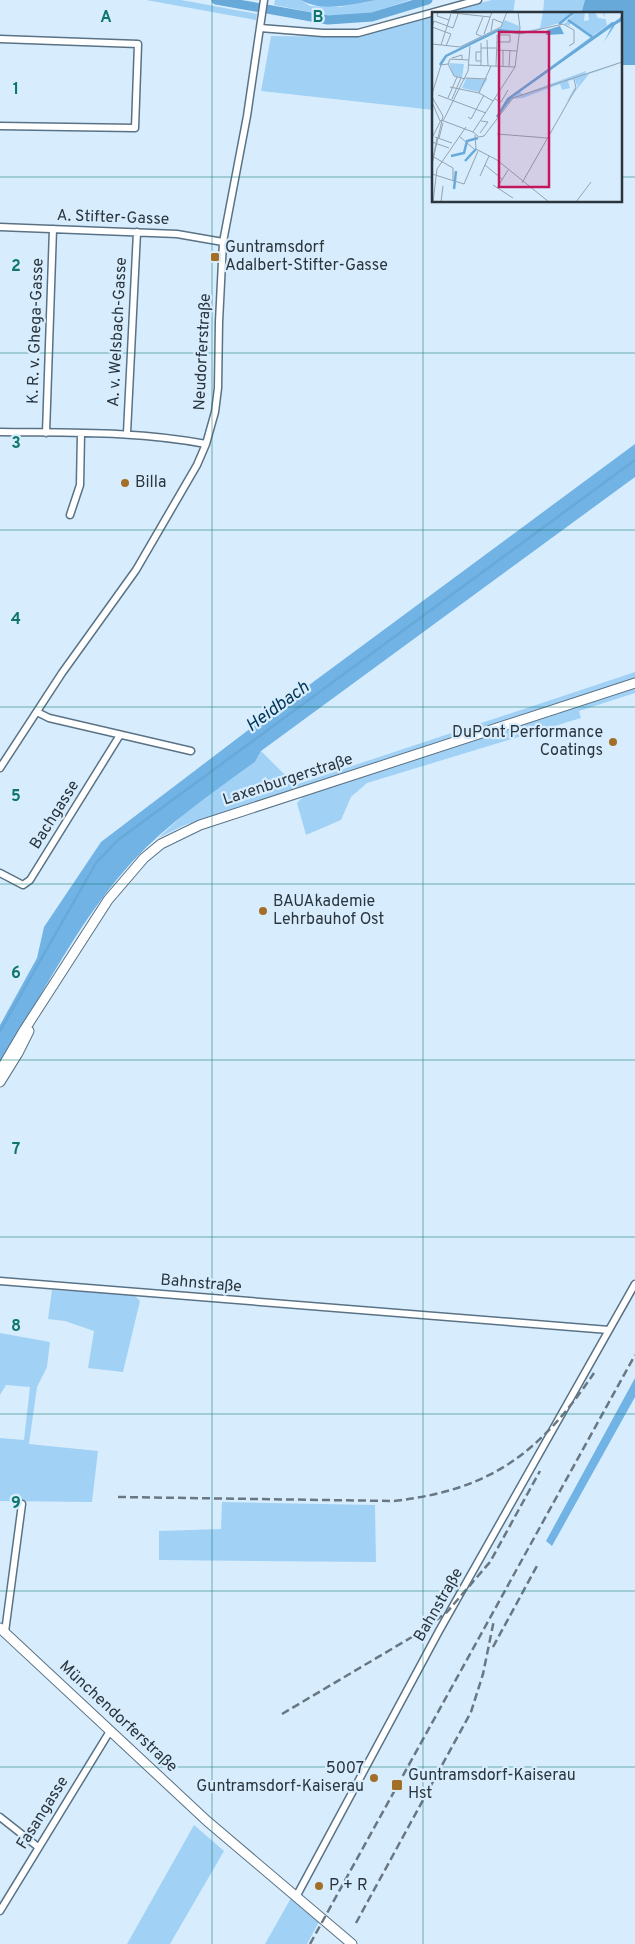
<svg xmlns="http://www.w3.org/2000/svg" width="635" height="1944" font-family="Overpass,sans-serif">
	<rect width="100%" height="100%" fill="#d7edfe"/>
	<!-- green -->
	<path fill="#a2d1f6" d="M 146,0 L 181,0 L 257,14 L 256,20 Z
		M 275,0 L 301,0 L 310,6 L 340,7 L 377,0 L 410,0 L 368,14 L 331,16 L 274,5 Z
		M 492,0 L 515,0 L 513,14 L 439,14 Z
		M 544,0 L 585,0 L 581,14 L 543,14 Z
		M 434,15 L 434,110 L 261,91 L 271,36 L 355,37 Z
		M 635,672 L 635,679 L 185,825 L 158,838 L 192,807 L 255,762 L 261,751 L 295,785 Z
		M 635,687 L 635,693 L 579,711 L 581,718 L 367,783 L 351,797 L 341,820 L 306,835 L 297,803 L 306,794 Z
		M 52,1290 L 134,1295 L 140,1301 L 123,1372 L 88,1368 L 94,1331 L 65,1321 L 48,1319 Z
		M 0,1333 L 50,1342 L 47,1367 L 37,1387 L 29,1444 L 98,1451 L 92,1502 L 0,1501 L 0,1438 L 24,1440 L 30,1387 L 6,1385 L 0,1395 Z
		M 222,1502 L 375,1505 L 376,1562 L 159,1560 L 159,1531 L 221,1529 Z
		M 194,1825 L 224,1851 L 170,1944 L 127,1944 Z
		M 291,1898 L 319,1922 L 307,1944 L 265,1944 Z"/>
	<!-- forest -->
	<path fill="#71b3e4" d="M 301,0 L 377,0 C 353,4 323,13 301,0 Z
		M 635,444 L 635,477 L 261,751 L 255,762 C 212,793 168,823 132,862 C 78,921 41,997 0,1065 L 0,1025 L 37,958 L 44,927 L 101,842 L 247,731 Z
		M 635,1378 L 635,1397 L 552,1546 L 546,1541 Z"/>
	<!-- water -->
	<path fill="#67a9d9" d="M 585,0 L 635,0 L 635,65 L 621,65 L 621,14 L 581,14 Z"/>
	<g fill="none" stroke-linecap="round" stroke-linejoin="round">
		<!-- stream -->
		<path stroke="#67a9d9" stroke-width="2.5" d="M 0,1031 L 96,863 L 118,840 L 635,460"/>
		<!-- canal -->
		<path stroke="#67a9d9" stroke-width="9" d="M 216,0 L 328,20 L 372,17 L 428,0"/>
		<!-- street casing -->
		<g stroke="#5a7285" stroke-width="9">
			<path id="street" d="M 260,28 L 323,33 L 358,33 L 478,0
				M 0,39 L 138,44 L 135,128 L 0,126
				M 0,227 L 177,234 L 223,242
				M 0,432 C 70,433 137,431 206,444
				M 46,433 L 53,229
				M 127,433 L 137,232
				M 70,515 L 80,485 L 81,433
				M 37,712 L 49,718 L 191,751
				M 0,768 L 62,673 L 136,570 L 197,465 L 206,444 L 215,412 L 218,388 L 219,322 L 223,242 L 247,116 L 264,0
				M 0,873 L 23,885 L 30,880 L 120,735
				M 0,1281 L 609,1330
				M 5,1632 L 22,1504
				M 0,1817 L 38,1847
				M 296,1897 L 439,1631 L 635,1284
				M 0,1911 L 110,1731"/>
		</g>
		<!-- secondary casing -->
		<g stroke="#5a7285" stroke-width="11">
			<path id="secondary" d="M 0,1071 L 23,1032 L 108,900 L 144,858 L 161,844 L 200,825 L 635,683
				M 0,1082 L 18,1053 L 29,1031
				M 0,1628 L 207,1821 L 352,1944"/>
		</g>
		<!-- street -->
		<use href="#street" stroke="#fff" stroke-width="6"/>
		<!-- secondary -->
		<use href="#secondary" stroke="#fff" stroke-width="9"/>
		<!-- rail -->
		<path stroke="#697783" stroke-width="2.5" stroke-dasharray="8 4" stroke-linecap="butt" d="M 118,1497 L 394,1501 C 491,1490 540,1453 594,1373
			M 493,1647 L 538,1564
			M 282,1714 L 422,1631 L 447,1612 L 490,1562 L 540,1471
			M 356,1923 L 471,1712 L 483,1674 L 494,1620
			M 310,1944 L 635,1355"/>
	</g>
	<!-- grid -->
	<path fill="none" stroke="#0f766e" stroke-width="1" stroke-opacity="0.55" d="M 212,0 L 212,1944M 423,0 L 423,1944M 0,177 L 434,177M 621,177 L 635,177M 0,353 L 635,353M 0,530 L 635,530M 0,707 L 635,707M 0,884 L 635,884M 0,1060 L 635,1060M 0,1237 L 635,1237M 0,1414 L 635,1414M 0,1591 L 635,1591M 0,1767 L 635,1767"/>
	<!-- markers -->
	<g fill="#a36e27" stroke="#d7edfe" stroke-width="2">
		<rect x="210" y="252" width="10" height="10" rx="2.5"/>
		<circle cx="125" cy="483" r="5"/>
		<circle cx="613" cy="742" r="5"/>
		<circle cx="263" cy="911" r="5"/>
		<circle cx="374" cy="1778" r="5"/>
		<rect x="391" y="1779" width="12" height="12" rx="2.5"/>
		<circle cx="319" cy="1886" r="5"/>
	</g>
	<g text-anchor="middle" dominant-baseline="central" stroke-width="4.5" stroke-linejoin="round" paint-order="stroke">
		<!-- street labels -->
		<g font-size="16" fill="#2b353d" stroke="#d7edfe">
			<text transform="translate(113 218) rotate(2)">A. Stifter-Gasse</text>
			<text transform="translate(36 331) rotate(-88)">K. R. v. Ghega-Gasse</text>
			<text transform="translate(118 332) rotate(-87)">A. v. Welsbach-Gasse</text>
			<text transform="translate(203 352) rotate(-87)">Neudorferstraße</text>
			<text transform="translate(288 780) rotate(-18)">Laxenburgerstraße</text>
			<text transform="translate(55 815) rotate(-58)">Bachgasse</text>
			<text transform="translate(201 1284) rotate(5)">Bahnstraße</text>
			<text transform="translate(439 1605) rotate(-60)">Bahnstraße</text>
			<text transform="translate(118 1717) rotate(43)">Münchendorferstraße</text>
			<text transform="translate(43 1813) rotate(-58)">Fasangasse</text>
		</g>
		<!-- poi labels -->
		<g font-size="16" fill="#2b353d" stroke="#d7edfe" text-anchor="start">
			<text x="225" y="248">Guntramsdorf<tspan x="225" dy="18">Adalbert-Stifter-Gasse</tspan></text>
			<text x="135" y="483">Billa</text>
			<text x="603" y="733" text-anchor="end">DuPont Performance<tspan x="603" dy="18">Coatings</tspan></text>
			<text x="273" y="902">BAUAkademie<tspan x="273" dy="18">Lehrbauhof Ost</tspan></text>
			<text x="364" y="1769" text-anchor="end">5007<tspan x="364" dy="18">Guntramsdorf-Kaiserau</tspan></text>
			<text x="408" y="1776">Guntramsdorf-Kaiserau<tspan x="408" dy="18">Hst</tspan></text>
			<text x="329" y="1886">P + R</text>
		</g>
		<!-- water labels -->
		<g font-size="18" font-style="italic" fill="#003555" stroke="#d7edfe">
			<text transform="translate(278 707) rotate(-36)">Heidbach</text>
		</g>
	</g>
	<!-- overview -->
	<g transform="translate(432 12)">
		<rect width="190" height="190" fill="#d7edfe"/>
		<path d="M 111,0 L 141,0 L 127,11 L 96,21 L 89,20 L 108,16 ZM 144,0 L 153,0 L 152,9 L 157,8 L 156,0 L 163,0 L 166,6 L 174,7 L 170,0 L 172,0 L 175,13 L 160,24 L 139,11 L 137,14 L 132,12 ZM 73,8 L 87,14 L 88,20 L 72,18 L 87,21 L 66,19 ZM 17,51 L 32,52 L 30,66 L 21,63 ZM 190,51 L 157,62 L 134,91 L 143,75 L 144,78 L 149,66 L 145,74 L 143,67 L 136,69 L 138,76 L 130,78 L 128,72 L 91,86 L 79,87 L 88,80 L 91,82 L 154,59 L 153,62 ZM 34,67 L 38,66 L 55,68 L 47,80 L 30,76 Z" fill="#a2d1f6"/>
		<path d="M 190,2 L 190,9 L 183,13 L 172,30 L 181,12 L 82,84 L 64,106 L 75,87 L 159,25 L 151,18 L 161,24 L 180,10 L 186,10 Z" fill="#71b3e4"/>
		<path d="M 128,14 L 132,22 L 114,23 L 115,18 Z" fill="#67a9d9"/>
		<path fill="none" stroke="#67a9d9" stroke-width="2.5" d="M 136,8 L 160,25M 127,12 L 142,0M 8,53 L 14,44 L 67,18 L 88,21M 65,105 L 76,87 L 190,6M 19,144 L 32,141 L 35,129 L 46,126M 33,149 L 44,137M 22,177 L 24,159"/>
		<path fill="none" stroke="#92a3b1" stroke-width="1" d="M 6,0 L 5,4 L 17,8M 12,0 L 58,5M 59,19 L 61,7 L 71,11M 52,22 L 60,0M 88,22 L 131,12 L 142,18 L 142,31 L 137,34M 49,24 L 44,22 L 51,5M 55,28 L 56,54M 49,31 L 49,54M 0,32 L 28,35 L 69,15 L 75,0M 9,33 L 19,2M 14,34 L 19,22 L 0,15 L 2,9 L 21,16 L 26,2M 49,36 L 65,36M 65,38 L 85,39M 20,46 L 30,43 L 30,48M 49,49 L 44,49 L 44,40 L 49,40M 16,52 L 22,64 L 33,67M 16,52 L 18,47 L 37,48M 37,53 L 83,55M 64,54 L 65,30 L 65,23 L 78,23 L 78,30 L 65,30M 71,54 L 71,38M 77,54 L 78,38M 33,66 L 55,67M 18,75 L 47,81 L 61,89M 47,81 L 59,54M 0,82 L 9,53 L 16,52M 6,83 L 54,101M 0,85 L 11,104 L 0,152M 16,86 L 25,65M 20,87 L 29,66M 63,87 L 69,90 L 76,78M 0,90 L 8,109M 36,105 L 39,107 L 52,83M 11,109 L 36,59 L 38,34M 41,120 L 47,125 L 52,124 L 81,86 L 190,50M 41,120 L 83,55 L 88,16 L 86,0M 48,121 L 56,110 L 49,109M 65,122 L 115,126M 43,123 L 44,137 L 65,148 L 117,190M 27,124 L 42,137M 3,125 L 20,131M 0,126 L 9,108 L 41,120M 7,126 L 11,111M 0,130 L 17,136M 0,144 L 21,156 L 21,169M 0,152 L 5,126M 53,153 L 70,167M 0,162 L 32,172 L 46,139M 48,164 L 57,144M 90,171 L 144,76 L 142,67M 61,173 L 81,186M 65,176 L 76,158M 1,190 L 5,157 L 34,115M 9,190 L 11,174M 144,190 L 159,170"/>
		<path fill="#c2185b" fill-opacity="0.15" stroke="#c2185b" stroke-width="2.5" d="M 67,20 L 117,20 L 117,175 L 67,175 Z"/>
		<rect width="190" height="190" fill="none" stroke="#2b353d" stroke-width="2.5"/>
	</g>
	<g font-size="16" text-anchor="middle" font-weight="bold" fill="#0f766e" stroke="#d7edfe" stroke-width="4.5" stroke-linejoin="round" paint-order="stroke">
		<text x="106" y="22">A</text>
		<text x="318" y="22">B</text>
		<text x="16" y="94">1</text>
		<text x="16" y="271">2</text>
		<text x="16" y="448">3</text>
		<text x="16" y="624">4</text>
		<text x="16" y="801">5</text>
		<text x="16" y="978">6</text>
		<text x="16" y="1154">7</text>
		<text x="16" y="1331">8</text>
		<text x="16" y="1508">9</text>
	</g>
</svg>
